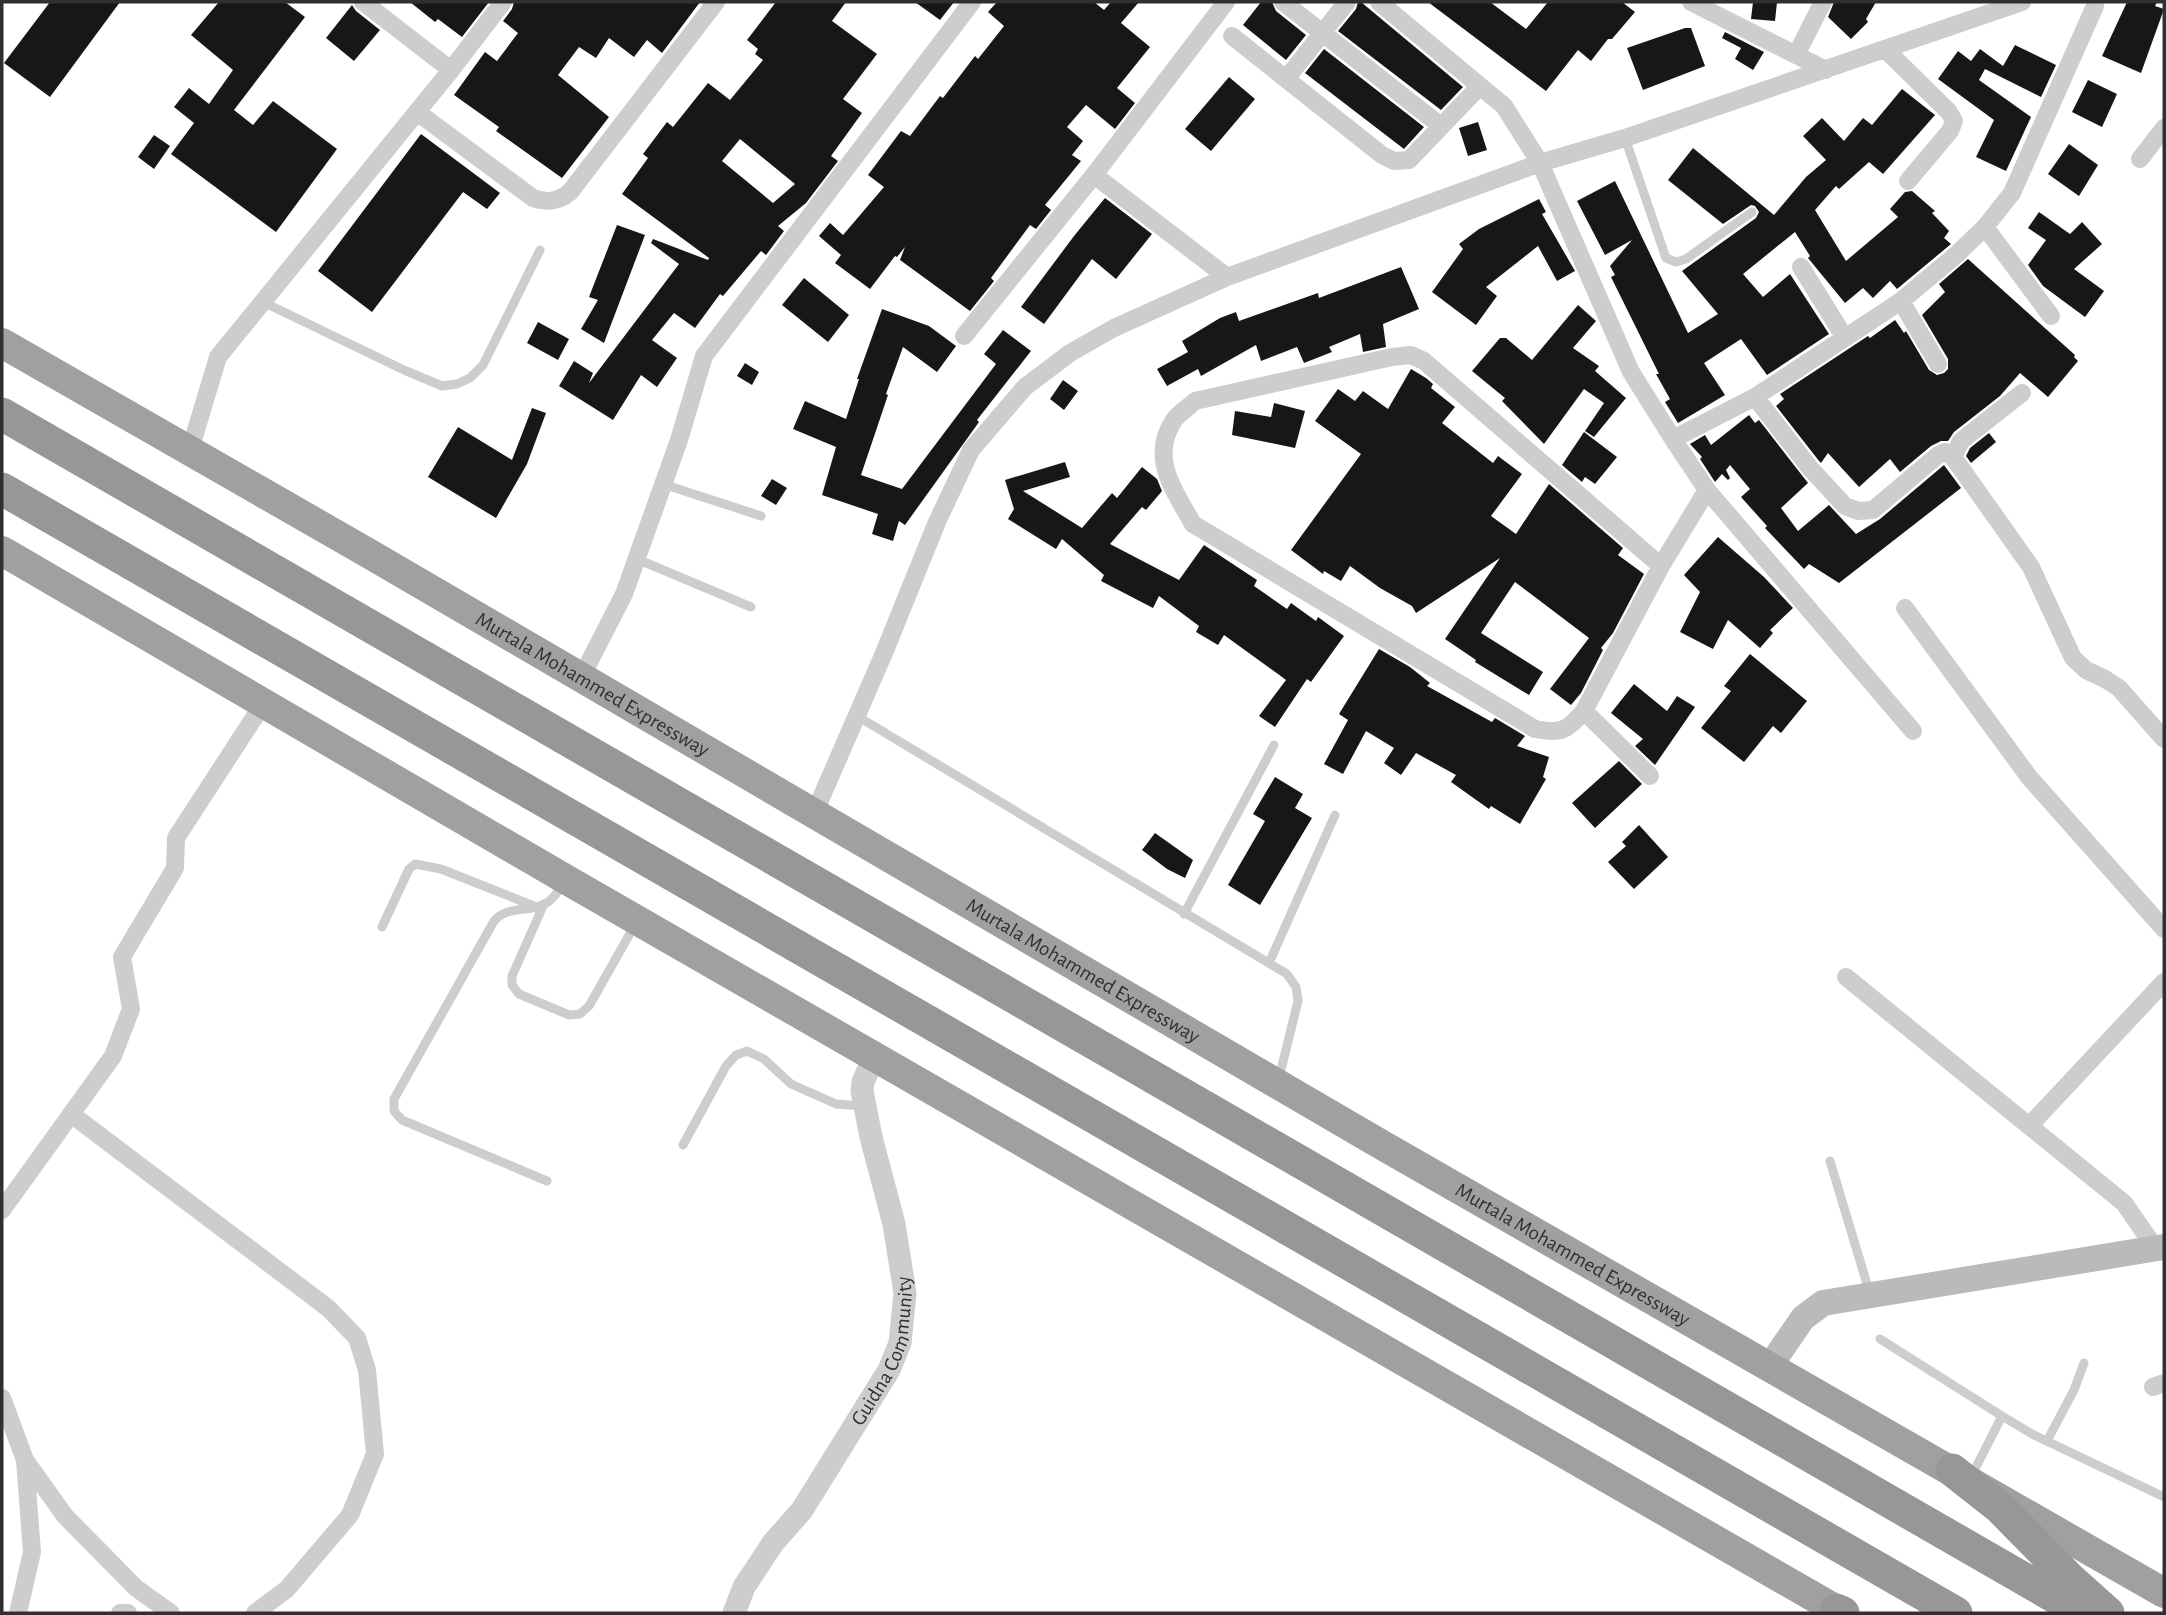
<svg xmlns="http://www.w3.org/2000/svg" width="2166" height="1615" font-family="'Alegreya Sans',sans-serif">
	<rect width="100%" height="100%" fill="#fff"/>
	<!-- building -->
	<path fill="#171717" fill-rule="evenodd" d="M 50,2 L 120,2 L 50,97 L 4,63 Z
		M 219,2 L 285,2 L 305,17 L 234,110 L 253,125 L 273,101 L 337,149 L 276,232 L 171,154 L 194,123 L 174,107 L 189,88 L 209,104 L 233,70 L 191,35 Z
		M 410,2 L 489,2 L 462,37 L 438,19 L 435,22 Z
		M 514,2 L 700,2 L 662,53 L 647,40 L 634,57 L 609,38 L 596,58 L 579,47 L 558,75 L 609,117 L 562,178 L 496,131 L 499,127 L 454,95 L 485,52 L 497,61 L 518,33 L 503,21 L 512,9 Z
		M 776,2 L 846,2 L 832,21 L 877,54 L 843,99 L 862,113 L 831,156 L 838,161 L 806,203 L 778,226 L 784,231 L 766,255 L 761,251 L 723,296 L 720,294 L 695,328 L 674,313 L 652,340 L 677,358 L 657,387 L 641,375 L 613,420 L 559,386 L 574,361 L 593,373 L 589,383 L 679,264 L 651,243 L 653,239 L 708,260 L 709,258 L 622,194 L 648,158 L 643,154 L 667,122 L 673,127 L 708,83 L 730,100 L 763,60 L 755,54 L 758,49 L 747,40 ZM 740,139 L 795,184 L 773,203 L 722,161 Z
		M 915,2 L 954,2 L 940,20 Z
		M 997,2 L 1094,2 L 1104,10 L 1111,2 L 1139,2 L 1121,23 L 1150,47 L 1117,88 L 1135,103 L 1115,129 L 1086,105 L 1067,127 L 1083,141 L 1072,155 L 1081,161 L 1045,205 L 1051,210 L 1036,229 L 1030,225 L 991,278 L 994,281 L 970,311 L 900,260 L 905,247 L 897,257 L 895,256 L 870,289 L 835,263 L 841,255 L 819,236 L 830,223 L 843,235 L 884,187 L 868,175 L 901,131 L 910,136 L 940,96 L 943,98 L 975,56 L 978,59 L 1004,26 L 988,12 Z
		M 1261,2 L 1272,2 L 1276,11 L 1306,35 L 1286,60 L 1243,25 Z
		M 1358,2 L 1361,2 L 1463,87 L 1441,110 L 1338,31 L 1356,9 Z
		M 1428,2 L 1490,2 L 1526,29 L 1548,2 L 1622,2 L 1635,12 L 1612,39 L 1608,39 L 1591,61 L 1578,50 L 1546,91 Z
		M 1753,2 L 1777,2 L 1775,21 L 1751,19 Z
		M 1834,2 L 1876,2 L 1866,19 L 1868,22 L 1851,39 L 1828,17 Z
		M 2127,2 L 2157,2 L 2155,6 L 2164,9 L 2141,73 L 2102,56 Z
		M 352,5 L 356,11 L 380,30 L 354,61 L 326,38 Z
		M 1685,28 L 1691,28 L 1705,66 L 1643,90 L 1627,48 Z
		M 1725,32 L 1764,52 L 1753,70 L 1735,59 L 1741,48 L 1722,38 Z
		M 2015,45 L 2056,65 L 2041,97 L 1985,69 L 1979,80 L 2031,117 L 2006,171 L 1976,157 L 1994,120 L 1938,79 L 1958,51 L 1971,61 L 1980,49 L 2003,66 Z
		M 1324,49 L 1424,127 L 1404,149 L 1305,73 Z
		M 1229,77 L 1255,99 L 1211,151 L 1185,129 Z
		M 2088,80 L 2117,94 L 2102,127 L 2072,112 Z
		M 1902,89 L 1935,115 L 1883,174 L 1869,162 L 1839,189 L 1836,186 L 1815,210 L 1846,261 L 1898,217 L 1890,209 L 1905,192 L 1912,191 L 1935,211 L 1932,213 L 1949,231 L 1944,238 L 1951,244 L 1897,289 L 1890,281 L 1873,298 L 1863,288 L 1845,303 L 1808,258 L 1810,256 L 1795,232 L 1743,274 L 1763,297 L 1790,274 L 1829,334 L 1767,375 L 1741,339 L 1704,363 L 1725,395 L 1678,423 L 1665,402 L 1670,399 L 1656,374 L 1659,374 L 1611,277 L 1615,275 L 1610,266 L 1632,240 L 1605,255 L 1577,201 L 1615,181 L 1688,333 L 1718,314 L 1682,271 L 1756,218 L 1759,212 L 1755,206 L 1751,205 L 1723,224 L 1668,180 L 1693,148 L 1774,215 L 1806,177 L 1826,160 L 1803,136 L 1822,118 L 1844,141 L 1863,118 L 1872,125 Z
		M 1478,122 L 1487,150 L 1468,156 L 1459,128 Z
		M 421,134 L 500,193 L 487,209 L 463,192 L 372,312 L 318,271 Z
		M 154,135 L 170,146 L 154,169 L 138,157 Z
		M 2069,144 L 2098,165 L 2079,196 L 2048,174 Z
		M 1105,198 L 1152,234 L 1116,279 L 1092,259 L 1044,324 L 1021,307 L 1074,236 Z
		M 1539,199 L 1546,212 L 1542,214 L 1575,271 L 1557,281 L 1538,246 L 1486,287 L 1497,296 L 1476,325 L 1432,292 L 1463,249 L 1459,244 L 1479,229 Z
		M 2039,212 L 2070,234 L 2082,222 L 2102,244 L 2074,269 L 2104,291 L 2085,317 L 2043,286 L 2028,265 L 2046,240 L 2028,228 Z
		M 617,225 L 645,235 L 604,343 L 581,329 L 598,300 L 589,297 Z
		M 1968,259 L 2075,355 L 2074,357 L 2078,361 L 2048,397 L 2020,373 L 2000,396 L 1954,432 L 1948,441 L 1941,441 L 1931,446 L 1900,472 L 1890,459 L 1859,487 L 1828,453 L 1821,463 L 1819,461 L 1776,406 L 1784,399 L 1780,394 L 1868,336 L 1870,338 L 1895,320 L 1904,333 L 1906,331 L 1929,370 L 1937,375 L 1944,373 L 1948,369 L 1948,359 L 1922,315 L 1945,292 L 1939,284 Z
		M 1401,267 L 1419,309 L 1383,324 L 1386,347 L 1363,352 L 1360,334 L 1329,347 L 1332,352 L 1304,363 L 1297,347 L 1261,361 L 1256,345 L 1201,376 L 1198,369 L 1167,386 L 1157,369 L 1188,352 L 1182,341 L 1220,318 L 1236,312 L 1239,321 L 1318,293 L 1319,298 Z
		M 804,278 L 849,315 L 828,342 L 782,305 Z
		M 1578,305 L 1596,321 L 1573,348 L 1599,366 L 1595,371 L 1626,398 L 1594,437 L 1585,431 L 1604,403 L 1584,389 L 1544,444 L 1502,401 L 1505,398 L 1472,371 L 1500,338 L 1506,338 L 1532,360 Z
		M 882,309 L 929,326 L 956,346 L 937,372 L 903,347 L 886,394 L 888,395 L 861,475 L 902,489 L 996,364 L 984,354 L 1003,330 L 1031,351 L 977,420 L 979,422 L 905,525 L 899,521 L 893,541 L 872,534 L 878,514 L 822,495 L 836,447 L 793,429 L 805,401 L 846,419 L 859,379 L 857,379 Z
		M 538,322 L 569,339 L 558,360 L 527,343 Z
		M 745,363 L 759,372 L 752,385 L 737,376 Z
		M 1411,369 L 1426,378 L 1433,384 L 1431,388 L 1455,407 L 1442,423 L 1493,463 L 1498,456 L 1522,474 L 1491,516 L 1516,534 L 1549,484 L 1623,548 L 1618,555 L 1644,574 L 1613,633 L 1601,648 L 1603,650 L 1581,693 L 1571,705 L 1550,689 L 1589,638 L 1515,582 L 1481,633 L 1543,672 L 1529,695 L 1475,662 L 1476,660 L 1445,639 L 1500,558 L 1416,613 L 1412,606 L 1380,588 L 1350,566 L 1341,581 L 1324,571 L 1323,574 L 1291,550 L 1361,454 L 1315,421 L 1338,389 L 1355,401 L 1363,391 L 1388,409 Z
		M 1063,380 L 1078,391 L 1064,410 L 1050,399 Z
		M 1274,403 L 1305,411 L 1295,448 L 1232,435 L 1235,411 L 1271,417 Z
		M 532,408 L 546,413 L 527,464 L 496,518 L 428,477 L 458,427 L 512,460 Z
		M 1749,415 L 1755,423 L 1759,420 L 1808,483 L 1781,508 L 1798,531 L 1829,505 L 1856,534 L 1880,519 L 1944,465 L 1961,488 L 1839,583 L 1809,564 L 1804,569 L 1765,528 L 1767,526 L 1741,497 L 1750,489 L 1730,465 L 1726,470 L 1730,478 L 1728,480 L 1722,474 L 1715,482 L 1700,459 L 1702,457 L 1690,444 L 1705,435 L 1711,445 Z
		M 1584,432 L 1617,457 L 1595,484 L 1585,477 L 1582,482 L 1562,465 Z
		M 1989,433 L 1996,442 L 1971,463 L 1966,456 L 1970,448 Z
		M 1065,462 L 1070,477 L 1023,491 L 1082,528 L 1112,493 L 1117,498 L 1142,467 L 1157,479 L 1162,491 L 1146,510 L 1142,507 L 1110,544 L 1179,580 L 1204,545 L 1257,580 L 1254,586 L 1287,609 L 1291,603 L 1316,621 L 1318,617 L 1344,636 L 1311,682 L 1307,679 L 1275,727 L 1259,716 L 1286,680 L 1278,674 L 1224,635 L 1218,645 L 1196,632 L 1199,626 L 1159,596 L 1153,608 L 1101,581 L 1104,575 L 1062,539 L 1056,549 L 1008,519 L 1014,509 L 1005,480 Z
		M 772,479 L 787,488 L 776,505 L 761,496 Z
		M 1718,537 L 1764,577 L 1793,608 L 1770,630 L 1773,633 L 1760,648 L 1728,620 L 1713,649 L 1680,632 L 1700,592 L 1684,575 Z
		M 1379,649 L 1410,667 L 1430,683 L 1427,686 L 1492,722 L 1495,718 L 1525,736 L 1517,746 L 1549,757 L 1543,777 L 1546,779 L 1520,824 L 1491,806 L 1489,809 L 1451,782 L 1456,775 L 1416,753 L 1401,775 L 1384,763 L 1394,748 L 1366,731 L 1343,774 L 1324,764 L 1348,720 L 1339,714 Z
		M 1750,654 L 1807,701 L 1781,733 L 1773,726 L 1744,762 L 1701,728 L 1731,691 L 1724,686 Z
		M 1634,684 L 1667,711 L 1677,696 L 1695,707 L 1655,765 L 1635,746 L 1643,739 L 1611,713 Z
		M 1619,761 L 1642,784 L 1595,828 L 1572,803 Z
		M 1275,777 L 1303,794 L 1295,808 L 1312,818 L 1260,905 L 1228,885 L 1265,821 L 1253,814 Z
		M 1639,825 L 1668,857 L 1634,889 L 1608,862 L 1626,846 L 1622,842 Z
		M 1155,833 L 1193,860 L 1185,878 L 1167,869 L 1142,850 Z"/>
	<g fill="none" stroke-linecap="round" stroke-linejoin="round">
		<!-- service -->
		<path stroke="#cdcdcd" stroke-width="9" d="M 1625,138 L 1666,258 L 1676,262 L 1686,259 L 1752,212
			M 263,302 L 404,370 L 442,386 L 457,384 L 470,378 L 483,365 L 540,250
			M 663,484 L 761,516
			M 637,559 L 751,607
			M 857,716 L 1287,974 L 1296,987 L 1298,1001 L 1279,1078
			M 544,904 L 512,976 L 512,985 L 519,994 L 569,1015 L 580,1014 L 589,1006 L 636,923
			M 1184,914 L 1274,745
			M 382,927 L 409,869 L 415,864 L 441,869 L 534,906
			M 1269,963 L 1335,815
			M 683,1145 L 726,1066 L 736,1055 L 747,1051 L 764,1059 L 791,1084 L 836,1104 L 863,1106
			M 1830,1161 L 1870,1294
			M 547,1181 L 402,1120 L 394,1111 L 394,1099 L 494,921 C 509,904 531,914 548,902 C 554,898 559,890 563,884
			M 1880,1339 L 2002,1416
			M 2047,1441 L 2074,1390 L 2084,1363
			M 1972,1475 L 2002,1416 L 2032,1434 L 2164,1497"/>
		<!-- minor -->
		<path stroke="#cdcdcd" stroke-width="18" d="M 363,2 L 451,70
			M 1283,2 L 1441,126
			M 1379,2 L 1504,106 L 1540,163 L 1631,372 L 1673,439 L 1707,490 L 1913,731
			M 1691,2 L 1826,70
			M 1232,36 L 1382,155 L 1394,161 L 1409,160 L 1480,86
			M 1885,49 L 1949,112 L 1954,121 L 1950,131 L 1908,181
			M 1797,53 L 1823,2
			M 1286,79 L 1347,2
			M 417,112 L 533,198 C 547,203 558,202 570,192 L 716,2
			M 2140,159 L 2164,128
			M 1094,175 L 1227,277
			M 1985,227 L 2051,316
			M 1801,267 L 1845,338
			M 1901,301 L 1938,364
			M 964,336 L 1094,175 L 1226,2
			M 1755,397 L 1810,468 L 1845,506 L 1858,511 L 1873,510 L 1938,455 L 1945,452 L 1953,457 L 2031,567 L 2073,658 L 2086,670 L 2105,679 L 2119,688 L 2164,739
			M 1673,439 L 1755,397 L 1901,301 L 1956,255 L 1985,227 L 2012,193 L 2095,6 L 2095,2
			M 190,450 L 218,357 L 451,70 L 503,2
			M 1953,457 L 1961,441 L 2022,393
			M 1661,566 L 1424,361 L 1411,355 L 1392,357 L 1195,401 C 1189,407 1179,413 1174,420 C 1149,458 1174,490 1193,524 L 1535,729 C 1561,734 1567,731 1584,711 L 1661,566 L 1707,490
			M 1905,608 L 2029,777 L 2164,929
			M 581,678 L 624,594 L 679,440 L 704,356 L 972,2
			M 1584,711 L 1650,776
			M 814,814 L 884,653 L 937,522 L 971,450 L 1025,387 L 1070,353 L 1114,328 L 1227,277 L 1540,163 L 1625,138 L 2022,2
			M 1846,977 L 2124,1203 L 2156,1249
			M 71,1114 L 328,1308 L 357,1338 L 367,1370 L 375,1454 L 350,1515 L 287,1589 L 255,1613
			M 2029,1126 L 2164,982
			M 2,1210 L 113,1056 L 131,1009 L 122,957 L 175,868 L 176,838 L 263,704
			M 2153,1387 L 2164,1383
			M 2,1398 L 25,1460 L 32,1552 L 18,1613
			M 25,1460 L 65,1516 L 136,1588 L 171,1613
			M 120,1613 L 128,1613"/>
		<!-- tertiary -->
		<path stroke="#cdcdcd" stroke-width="23" id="s1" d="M 734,1613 L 744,1587 L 773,1543 L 802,1510 L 889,1370 L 900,1343 L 905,1293 L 894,1224 L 871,1137 L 862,1091 L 863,1082 L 874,1057"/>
		<!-- secondary -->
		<path stroke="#bababa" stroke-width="26" d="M 1770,1366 L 1803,1318 L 1823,1303 L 2164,1247"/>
		<!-- trunk -->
		<g stroke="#a0a0a0" stroke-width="30">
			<path id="s2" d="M 2,343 L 368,553 L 1382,1145 L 2164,1593"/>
			<path d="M 2,551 L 567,880 L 1842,1613"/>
		</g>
		<!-- motorway -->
		<path stroke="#979797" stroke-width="33" d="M 2,414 L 2083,1613
			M 2,489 L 1956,1613
			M 1952,1470 L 1999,1507 L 2069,1578 L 2108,1613
			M 1836,1610 L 1843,1613"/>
	</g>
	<g text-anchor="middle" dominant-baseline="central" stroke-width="7" stroke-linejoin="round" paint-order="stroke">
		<!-- street labels -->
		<g font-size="21" fill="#303030" stroke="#fff">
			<text stroke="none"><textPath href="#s2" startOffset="682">Murtala Mohammed Expressway</textPath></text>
			<text stroke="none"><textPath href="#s2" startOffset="1250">Murtala Mohammed Expressway</textPath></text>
			<text stroke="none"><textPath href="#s2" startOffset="1816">Murtala Mohammed Expressway</textPath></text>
			<text stroke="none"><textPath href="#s1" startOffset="306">Guidna Community</textPath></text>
		</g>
	</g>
	<!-- border -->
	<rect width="2166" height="1615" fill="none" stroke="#303030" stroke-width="7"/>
</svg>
